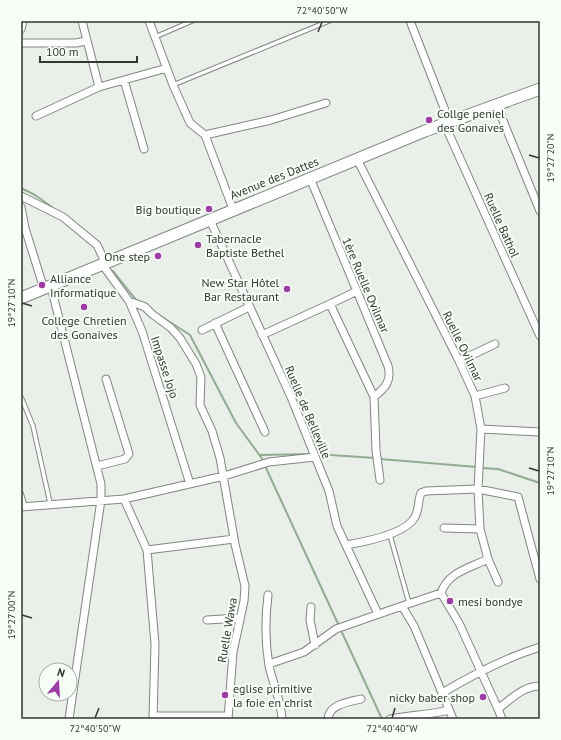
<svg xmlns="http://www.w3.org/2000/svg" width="561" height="740" font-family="'PT Sans',sans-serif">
	<rect width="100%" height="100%" fill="#eaefe9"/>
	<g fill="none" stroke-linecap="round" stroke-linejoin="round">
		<!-- stream -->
		<path stroke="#92ab91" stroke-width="2" d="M 21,188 L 35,195 L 56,210
			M 113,271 L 137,301
			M 159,315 L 190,335 L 236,423 L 263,460
			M 316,454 L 375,458
			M 260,455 L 312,454
			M 380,459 L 477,467
			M 266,468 L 382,719
			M 481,468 L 498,469 L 540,483"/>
		<!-- lane casing -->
		<g stroke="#808680" stroke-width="5.5">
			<path id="lane" d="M 155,37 L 192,21
				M 173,85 L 329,21
				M 21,397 L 33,426 L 50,503
				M 21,493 L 25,506
				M 390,535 L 409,603"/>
		</g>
		<!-- street casing -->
		<g stroke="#808680" stroke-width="9">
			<path id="street" d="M 82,21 L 99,87
				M 149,21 L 173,85 L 190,123 L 205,135 L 233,209
				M 410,21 L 450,123
				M 21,29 L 23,21
				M 21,43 L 76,43 L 86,41
				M 124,80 L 144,149
				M 497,106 L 540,211
				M 36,116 L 99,87 L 167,68
				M 444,123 L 540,336
				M 205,135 L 271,120 L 326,103
				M 357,159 L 459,361 L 475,396 L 481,429 L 478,489 L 480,529 L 488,559 C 470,568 448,572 441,593 L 402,606 L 414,626 L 453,719
				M 310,178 L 388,366 C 392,381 385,388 374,397
				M 21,196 L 63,217 L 97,245 L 105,262
				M 21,207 L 25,228 L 44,289
				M 210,220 L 291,397 L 329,491 L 337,526 L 378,614
				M 102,264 L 129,301 L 142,331 L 190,484
				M 51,287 L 101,484 L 101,500 L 69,719
				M 129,301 L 145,307 L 152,314 L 171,328 L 180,338 L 196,364 L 201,377 L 200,405 L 212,431 L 220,458 L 235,544 L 245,586 L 244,601 L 233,652 L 228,719
				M 330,304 L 357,291
				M 215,323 L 265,432
				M 202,330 L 249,307
				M 262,335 L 330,304 L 374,397 L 376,450 L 380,480
				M 459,361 L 495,344
				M 475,396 L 505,388
				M 481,429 L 540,432
				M 97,466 L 125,459 L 129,454 L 106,379
				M 124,499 L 147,550 L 155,644 L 153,719
				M 21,507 L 124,499 L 224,476 L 269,462 L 315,457
				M 444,528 L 480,529
				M 346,545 C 364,542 406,534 415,517 C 419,510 418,500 421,493 L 426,491 L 478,489 L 518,497 L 540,579
				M 147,550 L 234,539
				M 488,559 L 498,582
				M 441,593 L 459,623 L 498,709
				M 268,595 C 265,619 265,642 269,666 C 273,684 281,700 282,719
				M 311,607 L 310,620 L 315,645
				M 207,620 L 239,618
				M 269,664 L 304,652 L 336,629 L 402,606
				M 442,693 C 474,674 505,658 540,647
				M 153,716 L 228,716
				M 328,719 C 329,704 349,702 361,699
				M 390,719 C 410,715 429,715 449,710
				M 502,719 L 498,709 C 511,699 523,686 540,686"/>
		</g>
		<!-- primary casing -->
		<g stroke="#808680" stroke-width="13">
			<path id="primary" d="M 21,298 L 425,131 L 540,89"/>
		</g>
		<!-- lane -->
		<use href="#lane" stroke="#fff" stroke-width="3.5"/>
		<!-- street -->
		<use href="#street" stroke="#fff" stroke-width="7"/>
		<!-- primary -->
		<use href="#primary" stroke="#fff" stroke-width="11"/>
	</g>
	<!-- ticks -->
	<path fill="none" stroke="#343634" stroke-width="1.5" d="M 318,32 L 322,22M 529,155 L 539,158M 22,303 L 32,306M 529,468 L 539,471M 22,615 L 32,618M 95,718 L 99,708M 392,718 L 395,708"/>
	<!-- markers -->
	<g fill="#9c3ca4" stroke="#f7fdf7" stroke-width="1.5">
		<circle cx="429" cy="120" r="4"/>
		<circle cx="209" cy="209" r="4"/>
		<circle cx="198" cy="245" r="4"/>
		<circle cx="158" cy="256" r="4"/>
		<circle cx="42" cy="285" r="4"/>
		<circle cx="287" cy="289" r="4"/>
		<circle cx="84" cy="307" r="4"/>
		<circle cx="450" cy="601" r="4"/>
		<circle cx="225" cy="695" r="4"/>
		<circle cx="483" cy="697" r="4"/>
	</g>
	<g text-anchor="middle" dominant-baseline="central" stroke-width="4" stroke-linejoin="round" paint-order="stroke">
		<!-- poi labels -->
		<g font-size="12" fill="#343634" stroke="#f7fdf7" text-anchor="start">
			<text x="437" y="113">Collge peniel<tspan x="437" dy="14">des Gonaives</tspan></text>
			<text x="201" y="209" text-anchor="end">Big boutique</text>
			<text x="206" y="238">Tabernacle<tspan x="206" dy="14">Baptiste Bethel</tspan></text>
			<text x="150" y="256" text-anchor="end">One step</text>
			<text x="50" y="278">Alliance<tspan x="50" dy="14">Informatique</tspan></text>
			<text x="279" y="282" text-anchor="end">New Star Hôtel<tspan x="279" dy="14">Bar Restaurant</tspan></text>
			<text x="84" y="320" text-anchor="middle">College Chretien<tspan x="84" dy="14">des Gonaives</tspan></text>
			<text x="458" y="601">mesi bondye</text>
			<text x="233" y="688">eglise primitive<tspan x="233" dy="14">la foie en christ</tspan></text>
			<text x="475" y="697" text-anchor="end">nicky baber shop</text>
		</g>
		<!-- street labels -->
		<g font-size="12" fill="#343634" stroke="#f7fdf7">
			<text transform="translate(274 178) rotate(-22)">Avenue des Dattes</text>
			<text transform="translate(502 225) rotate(66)">Ruelle Bathol</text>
			<text transform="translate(366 285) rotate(67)">1ère Ruelle Ovilmar</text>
			<text transform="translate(463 346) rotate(64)">Ruelle Ovilmar</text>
			<text transform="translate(165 367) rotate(72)">Impasse Jojo</text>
			<text transform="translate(308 412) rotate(67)">Ruelle de Belleville</text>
			<text transform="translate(227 630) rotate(-80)">Ruelle Wawa</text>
		</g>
	</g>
	<!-- border -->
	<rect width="561" height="740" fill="none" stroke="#f7fdf7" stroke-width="44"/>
	<!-- north arrow -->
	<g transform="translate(58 682) rotate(18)"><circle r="19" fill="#f7fdf7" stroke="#a9ada9"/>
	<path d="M0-3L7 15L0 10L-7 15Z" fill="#9c3ca4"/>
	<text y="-6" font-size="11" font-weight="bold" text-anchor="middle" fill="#343634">N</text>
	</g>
	<!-- scale -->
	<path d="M40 56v6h97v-6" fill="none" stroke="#343634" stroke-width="2"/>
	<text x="46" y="56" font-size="12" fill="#343634" stroke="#f7fdf7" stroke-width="3" paint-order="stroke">100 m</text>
	<rect x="22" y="22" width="517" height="696" fill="none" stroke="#343634" stroke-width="1.5"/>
	<g font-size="10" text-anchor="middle" fill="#343634">
		<text x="322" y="14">72°40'50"W</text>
		<text transform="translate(550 158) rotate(-90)" y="4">19°27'20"N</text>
		<text transform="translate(11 303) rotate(-90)" y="4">19°27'10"N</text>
		<text transform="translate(550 471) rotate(-90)" y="4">19°27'10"N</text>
		<text transform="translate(11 615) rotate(-90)" y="4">19°27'00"N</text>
		<text x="95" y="732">72°40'50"W</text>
		<text x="392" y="732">72°40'40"W</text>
	</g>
</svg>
